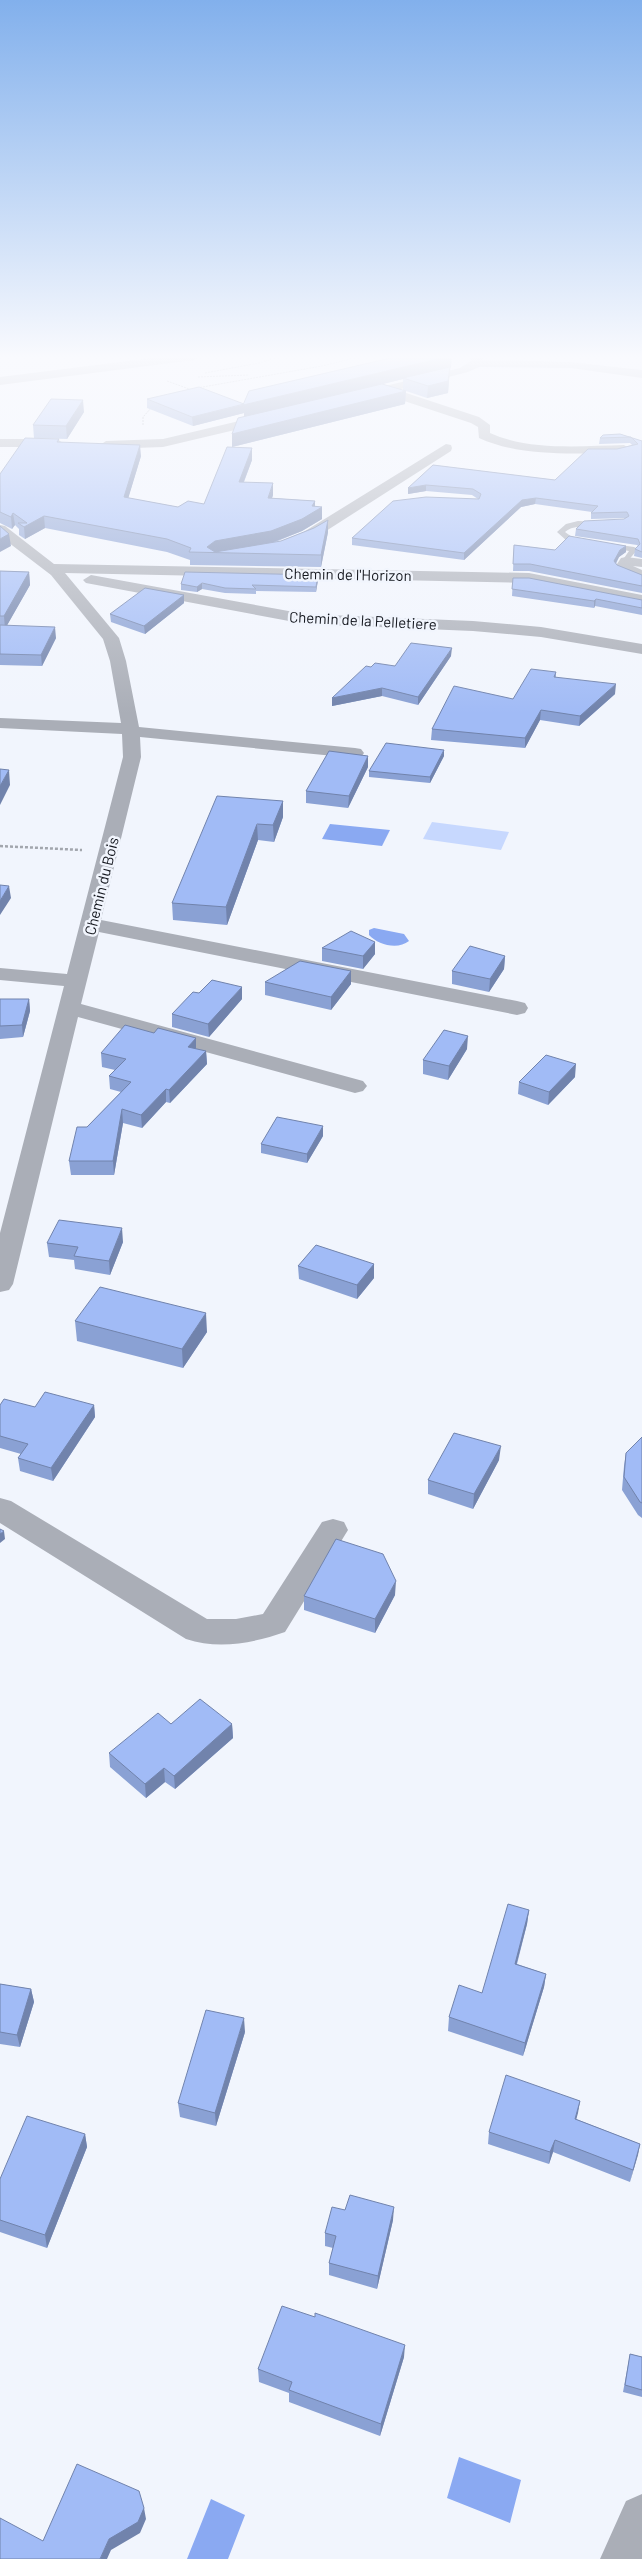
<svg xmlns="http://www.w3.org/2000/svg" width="642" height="2559" font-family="Barlow,sans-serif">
	<rect width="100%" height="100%" fill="#f1f5fd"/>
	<!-- green -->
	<path fill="#c7d8fe" d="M 432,822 L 509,832 L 501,850 L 423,839 Z"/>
	<!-- water -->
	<path fill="#8aa9f2" d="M 330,824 L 390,830 L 382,846 L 322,839 Z
		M 374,928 L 404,934 L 409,941 C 398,950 378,945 369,935 L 369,930 Z
		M 459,2457 L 521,2480 L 510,2523 L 447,2498 Z
		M 211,2499 L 245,2515 L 228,2559 L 187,2559 Z"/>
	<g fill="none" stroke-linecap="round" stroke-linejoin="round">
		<!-- path-far1 -->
		<path stroke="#a2a6ad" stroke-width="1" stroke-dasharray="2 1" stroke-linecap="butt" d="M 205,373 L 259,363 L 282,356
			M 198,377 L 249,375
			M 167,381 L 192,390
			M 197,388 L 322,366 L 363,356
			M 143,425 L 143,417 L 152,407"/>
		<!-- path -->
		<path stroke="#a2a6ad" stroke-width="2.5" stroke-dasharray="3 2" stroke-linecap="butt" d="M 0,846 L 82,850"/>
		<!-- service -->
		<path fill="#aaaeb7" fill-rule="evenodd" d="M 578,521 L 599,522 L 603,524 C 592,531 577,522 565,532 L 572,537 L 589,540 L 589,544 L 567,541 L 557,532 L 566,524 Z
			M 606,543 L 634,547 L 638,549 L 626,563 L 622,561 L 629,551 L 606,547 Z"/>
		<!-- minor -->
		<path fill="#aaaeb7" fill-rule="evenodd" d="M 472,356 L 484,356 L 483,360 L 571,362 L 642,370 L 642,378 L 571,368 L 479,367 L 468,372 L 397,390 L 479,417 L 490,425 L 490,433 C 530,451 581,446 624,445 L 630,449 L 624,453 C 576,453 523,458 479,438 L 478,427 L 471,423 L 383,394 L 360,400 L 354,396 L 356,393 L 460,368 L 471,361 Z
			M 269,414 L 275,418 L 273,421 L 163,447 L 106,449 L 100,445 L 106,441 L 163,439 Z
			M 0,439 L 57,439 L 63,443 L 57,447 L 0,447 Z
			M 446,444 L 451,445 L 452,448 L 451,451 L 326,531 L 296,545 L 289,541 Z
			M 0,525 L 5,526 L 54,564 L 529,573 L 642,595 L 642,605 L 529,583 L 65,573 L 119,638 L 126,661 L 139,727 L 355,748 L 361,749 L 364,753 L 361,757 L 355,758 L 140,737 L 141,757 L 101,920 L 517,1001 L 525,1003 L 528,1008 L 525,1013 L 517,1015 L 99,932 L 81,1004 L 363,1081 L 367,1086 L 363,1091 L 355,1093 L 78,1017 L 13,1284 L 9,1290 L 0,1292 L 0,1233 L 64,986 L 0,980 L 0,968 L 67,974 L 123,757 L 122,734 L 0,728 L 0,718 L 121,723 L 110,661 L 103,639 L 51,575 L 0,536 Z
			M 626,557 L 642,559 L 642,567 L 633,566 L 642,570 L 642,580 L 617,570 L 615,567 L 621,558 Z
			M 91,575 L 305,614 L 473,621 L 541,627 L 642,644 L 642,654 L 541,637 L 473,631 L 305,624 L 86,583 L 83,580 Z
			M 0,1498 L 11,1501 L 207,1619 L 236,1619 L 263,1614 L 322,1522 L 333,1519 L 344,1522 L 348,1530 L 285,1632 C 253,1643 219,1650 186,1639 L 0,1523 Z
			M 642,2494 L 642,2559 L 600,2559 L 626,2501 Z"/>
		<!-- tertiary -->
		<path fill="#aaaeb7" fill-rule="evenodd" d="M 168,356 L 200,356 L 194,360 L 0,385 L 0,377 Z"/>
	</g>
	<!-- wall -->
	<path fill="#8aa1d4" d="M 451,367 L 450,368 L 448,393 L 427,398 L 403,390 L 403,379 L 383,384 L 406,391 L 405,404 L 232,447 L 232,434 L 244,417 L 244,413 L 193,426 L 147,408 L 147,399 L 244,404 Z
		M 84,412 L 67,439 L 34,438 L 33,425 Z
		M 620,434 L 642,441 L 642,558 L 634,556 L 635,549 L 638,546 L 637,545 L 575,536 L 576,529 L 624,519 L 626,518 L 591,519 L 591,513 L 592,512 L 535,504 L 521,507 L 464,560 L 352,545 L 352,538 L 478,499 L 472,495 L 426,491 L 408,494 L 433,465 L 555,480 L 617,449 L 632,445 L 630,443 L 599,444 L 600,438 Z
		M 59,439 L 59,442 L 141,456 L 128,498 L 178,507 L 204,504 L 252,448 L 252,460 L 244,482 L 273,495 L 272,498 L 315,501 L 315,506 L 322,519 L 302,531 L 273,543 L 281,541 L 314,528 L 328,520 L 328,532 L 321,567 L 190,565 L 190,560 L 167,552 L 45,528 L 25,539 L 19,535 L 19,529 L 15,525 L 12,529 L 0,523 L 0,474 Z
		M 514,545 L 555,550 L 626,546 L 626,552 L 619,557 L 616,564 L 617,565 L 642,575 L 642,593 L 529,571 L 513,571 Z
		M 0,571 L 29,572 L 30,585 L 7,625 L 56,638 L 42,666 L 0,665 Z
		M 513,578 L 642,600 L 642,615 L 595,606 L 594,608 L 512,596 Z
		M 318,580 L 316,592 L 256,591 L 256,594 L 225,593 L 202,589 L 197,592 L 181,590 L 181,584 Z
		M 184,595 L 184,603 L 145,634 L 111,622 L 110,614 Z
		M 451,656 L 418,705 L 382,696 L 332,706 L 332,698 L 371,667 L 395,666 Z
		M 556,672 L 556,677 L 615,694 L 579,726 L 540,720 L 525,748 L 431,740 L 432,729 L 513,699 Z
		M 444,756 L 430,783 L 369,777 L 369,771 Z
		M 368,767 L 348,808 L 306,803 L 306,791 Z
		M 283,801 L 283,817 L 274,842 L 258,840 L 227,925 L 173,920 L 172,903 Z
		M 375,942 L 375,954 L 363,969 L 322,961 L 322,948 Z
		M 505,956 L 504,969 L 489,992 L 452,984 L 452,971 Z
		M 265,982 L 351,984 L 331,1010 L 265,995 Z
		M 199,993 L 242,999 L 209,1037 L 172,1027 L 172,1014 Z
		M 0,999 L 29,999 L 30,1011 L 23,1037 L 0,1039 Z
		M 196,1049 L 206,1051 L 207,1064 L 170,1103 L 166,1102 L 142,1128 L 123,1123 L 114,1175 L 71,1175 L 69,1161 L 87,1127 L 121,1092 L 110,1089 L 109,1076 L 115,1070 L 102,1067 L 101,1053 Z
		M 467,1049 L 448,1080 L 423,1074 L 423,1060 Z
		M 575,1077 L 548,1105 L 518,1094 L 519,1082 Z
		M 323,1136 L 307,1163 L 261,1153 L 261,1144 Z
		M 123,1242 L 110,1275 L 75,1269 L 74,1260 L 49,1257 L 47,1243 Z
		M 374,1264 L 374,1278 L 357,1299 L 299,1279 L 298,1266 Z
		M 75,1321 L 207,1332 L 183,1368 L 77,1341 Z
		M 0,1405 L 35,1407 L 94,1405 L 95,1417 L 53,1481 L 20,1471 L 18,1458 L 21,1454 L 0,1448 Z
		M 642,1437 L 642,1518 L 638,1515 L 622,1490 L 624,1466 L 626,1453 Z
		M 499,1460 L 473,1509 L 428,1494 L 428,1480 Z
		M 395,1595 L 375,1633 L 304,1610 L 304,1596 Z
		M 171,1724 L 232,1724 L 233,1738 L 175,1789 L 165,1782 L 146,1798 L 110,1767 L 109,1753 Z
		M 529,1910 L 527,1924 L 517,1964 L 546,1974 L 544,1987 L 523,2056 L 448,2031 L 449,2017 L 482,1993 Z
		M 0,1984 L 31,1989 L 34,2002 L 20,2047 L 0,2044 Z
		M 245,2032 L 216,2126 L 180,2117 L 178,2103 Z
		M 580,2101 L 576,2119 L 640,2144 L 630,2182 L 553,2152 L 549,2164 L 488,2144 L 489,2132 Z
		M 85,2134 L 87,2147 L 47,2248 L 0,2232 L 0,2179 Z
		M 345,2210 L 393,2220 L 377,2289 L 329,2275 L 329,2263 L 333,2248 L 325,2246 L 325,2233 Z
		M 315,2317 L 404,2357 L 380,2436 L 289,2402 L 289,2393 L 259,2382 L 258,2369 Z
		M 630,2354 L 642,2357 L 642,2397 L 623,2392 Z"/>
	<!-- shaded-wall -->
	<path fill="#7183ac" d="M 450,356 L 452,356 L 451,367 L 450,368 L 448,393 L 427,398 L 428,386 L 403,378 L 403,379 L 244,418 L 244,413 L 193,426 L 192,417 Z
		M 406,391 L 405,404 L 232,447 L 232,434 Z
		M 83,400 L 84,412 L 67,439 L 66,426 Z
		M 140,445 L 141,456 L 125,509 L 124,497 Z
		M 252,448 L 252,460 L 239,494 L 239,482 Z
		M 273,483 L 273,495 L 268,510 L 268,498 Z
		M 426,485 L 426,491 L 408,494 L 408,488 Z
		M 536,498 L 535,504 L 521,507 L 464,560 L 464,553 L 522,500 Z
		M 315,501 L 315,511 L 322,507 L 322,519 L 302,531 L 271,543 L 219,553 L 207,553 L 207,547 L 215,541 L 312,506 Z
		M 13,513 L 15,525 L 12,529 L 11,517 Z
		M 44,516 L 45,528 L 25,539 L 24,527 Z
		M 328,520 L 328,532 L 321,567 L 321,555 Z
		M 9,534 L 11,546 L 0,552 L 0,539 Z
		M 626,546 L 626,552 L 619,557 L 613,568 L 614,561 L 620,550 Z
		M 29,572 L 30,585 L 5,629 L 4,616 Z
		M 318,575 L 318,580 L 316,592 L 316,587 Z
		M 202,583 L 202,589 L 197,592 L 197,587 Z
		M 184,595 L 184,603 L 145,634 L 144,626 Z
		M 596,599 L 595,606 L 594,608 L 594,601 Z
		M 55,627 L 56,638 L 42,666 L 41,655 Z
		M 452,648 L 451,656 L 418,705 L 418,697 Z
		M 616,684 L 615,694 L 579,726 L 580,716 Z
		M 382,688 L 382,696 L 332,706 L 332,698 Z
		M 541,710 L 540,720 L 525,748 L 525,738 Z
		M 444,750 L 444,756 L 430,783 L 430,777 Z
		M 368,756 L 368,767 L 348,808 L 349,796 Z
		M 9,770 L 10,785 L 0,805 L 0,786 Z
		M 283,801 L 283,817 L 274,842 L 273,825 Z
		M 257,824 L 258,840 L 227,925 L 226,907 Z
		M 9,886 L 11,898 L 0,915 L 0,901 Z
		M 375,942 L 375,954 L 363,969 L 363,956 Z
		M 505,956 L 504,969 L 489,992 L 490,979 Z
		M 351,971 L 351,984 L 331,1010 L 331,997 Z
		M 242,987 L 242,999 L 209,1037 L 208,1024 Z
		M 29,999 L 30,1011 L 23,1037 L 22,1025 Z
		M 468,1036 L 467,1049 L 448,1080 L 449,1066 Z
		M 196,1038 L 196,1051 L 188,1047 Z
		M 206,1051 L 207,1064 L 170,1103 L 169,1090 Z
		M 576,1064 L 575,1077 L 548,1105 L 549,1092 Z
		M 166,1089 L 166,1102 L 142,1128 L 141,1115 Z
		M 122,1109 L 123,1123 L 114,1175 L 113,1161 Z
		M 323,1126 L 323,1136 L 307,1163 L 307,1154 Z
		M 122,1228 L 123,1242 L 110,1275 L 109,1261 Z
		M 374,1264 L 374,1278 L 357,1299 L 357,1285 Z
		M 206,1313 L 207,1332 L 183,1368 L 182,1349 Z
		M 94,1405 L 95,1417 L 53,1481 L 51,1468 Z
		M 501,1446 L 499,1460 L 473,1509 L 474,1494 Z
		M 4,1531 L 5,1539 L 0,1543 L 0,1534 Z
		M 396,1581 L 395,1595 L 375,1633 L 375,1619 Z
		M 232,1724 L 233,1738 L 175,1789 L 174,1776 Z
		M 164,1768 L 165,1782 L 146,1798 L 145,1784 Z
		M 529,1910 L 527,1924 L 513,1977 L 515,1964 Z
		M 546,1974 L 544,1987 L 523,2056 L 525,2043 Z
		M 31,1989 L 34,2002 L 20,2047 L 17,2035 Z
		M 244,2018 L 245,2032 L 216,2126 L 215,2113 Z
		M 580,2101 L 578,2113 L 573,2131 L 575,2119 Z
		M 85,2134 L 87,2147 L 47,2248 L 45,2235 Z
		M 555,2140 L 553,2152 L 549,2164 L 550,2152 Z
		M 640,2144 L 638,2155 L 630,2182 L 633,2170 Z
		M 394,2207 L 393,2220 L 377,2289 L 378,2276 Z
		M 405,2345 L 404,2357 L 380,2436 L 381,2424 Z
		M 144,2508 L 146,2519 L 140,2533 L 111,2550 L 107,2559 L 100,2559 L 109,2539 Z"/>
	<!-- building -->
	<path fill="#a1bbf6" stroke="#7183ac" d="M 399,356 L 450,356 L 243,405 L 249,391 Z
		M 450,367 L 448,381 L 428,386 L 403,378 Z
		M 382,384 L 406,391 L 232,434 L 238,418 Z
		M 199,387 L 244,404 L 192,417 L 147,399 Z
		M 51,399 L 83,400 L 66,426 L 33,425 Z
		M 620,434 L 642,441 L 642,552 L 635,549 L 640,544 L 638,539 L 576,529 L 584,521 L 624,519 L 629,516 L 627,512 L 591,513 L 598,506 L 536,498 L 522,500 L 464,553 L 352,538 L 393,501 L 426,497 L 479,499 L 481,494 L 473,489 L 426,485 L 408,488 L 433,465 L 555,480 L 588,449 L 617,449 L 638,444 L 631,437 L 600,438 L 603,435 Z
		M 25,438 L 59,439 L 57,442 L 140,445 L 124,497 L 178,507 L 188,501 L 204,504 L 227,447 L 252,448 L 239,482 L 273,483 L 268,498 L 315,501 L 312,506 L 322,507 L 302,519 L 271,531 L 215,541 L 207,547 L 215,552 L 281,541 L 314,528 L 328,520 L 321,555 L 189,552 L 191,548 L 167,539 L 44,516 L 24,527 L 18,523 L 27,523 L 13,513 L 11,517 L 0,512 L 0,474 Z
		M 0,526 L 9,534 L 0,539 Z
		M 569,536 L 626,546 L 620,550 L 614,561 L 617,565 L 642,575 L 642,586 L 530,564 L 513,564 L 514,545 L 555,550 Z
		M 0,571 L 29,572 L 4,616 L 0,616 Z
		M 185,572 L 318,575 L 316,587 L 252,585 L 256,589 L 225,588 L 202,583 L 197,587 L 181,584 Z
		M 513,578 L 529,578 L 642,600 L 642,608 L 596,599 L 594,601 L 512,589 Z
		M 145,588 L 184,595 L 144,626 L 110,614 Z
		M 0,625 L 55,627 L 41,655 L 0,654 Z
		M 411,643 L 452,648 L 418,697 L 382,688 L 332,698 L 366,666 L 371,667 L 375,663 L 395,666 Z
		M 531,669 L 556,672 L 554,677 L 616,684 L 580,716 L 541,710 L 525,738 L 432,729 L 454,686 L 513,699 Z
		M 386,743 L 444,750 L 430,777 L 369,771 Z
		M 329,751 L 368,756 L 349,796 L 306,791 Z
		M 0,769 L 9,770 L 0,786 Z
		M 217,796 L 283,801 L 273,825 L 257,824 L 226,907 L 172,903 Z
		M 0,885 L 9,886 L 0,901 Z
		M 351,931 L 375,942 L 363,956 L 322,948 Z
		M 470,946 L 505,956 L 490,979 L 452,971 Z
		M 300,961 L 351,971 L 331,997 L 265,982 Z
		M 212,980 L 242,987 L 208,1024 L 172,1014 L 193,992 L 199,993 Z
		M 0,999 L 29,999 L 22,1025 L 0,1026 Z
		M 125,1025 L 154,1033 L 158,1028 L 196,1038 L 188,1047 L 206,1051 L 169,1090 L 166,1089 L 141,1115 L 122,1109 L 113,1161 L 69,1161 L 77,1127 L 87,1127 L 131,1082 L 109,1076 L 126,1059 L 101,1053 Z
		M 444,1030 L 468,1036 L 449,1066 L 423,1060 Z
		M 546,1055 L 576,1064 L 549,1092 L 519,1082 Z
		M 277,1117 L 323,1126 L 307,1154 L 261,1144 Z
		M 59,1220 L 122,1228 L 109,1261 L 74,1256 L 78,1247 L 47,1243 Z
		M 316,1245 L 374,1264 L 357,1285 L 298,1266 Z
		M 100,1287 L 206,1313 L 182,1349 L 75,1321 Z
		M 45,1392 L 94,1405 L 51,1468 L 18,1458 L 28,1444 L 0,1436 L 0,1405 L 4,1399 L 35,1407 Z
		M 454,1433 L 501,1446 L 474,1494 L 428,1480 Z
		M 642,1437 L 642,1503 L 640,1502 L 624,1477 L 626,1453 Z
		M 0,1529 L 4,1531 L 0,1534 Z
		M 336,1539 L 383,1554 L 396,1581 L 375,1619 L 304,1596 Z
		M 200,1699 L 232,1724 L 174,1776 L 164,1768 L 145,1784 L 109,1753 L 158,1713 L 171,1724 Z
		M 508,1904 L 529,1910 L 515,1964 L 546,1974 L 525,2043 L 449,2017 L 459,1985 L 482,1993 Z
		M 0,1984 L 31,1989 L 17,2035 L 0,2032 Z
		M 206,2010 L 244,2018 L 215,2113 L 178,2103 Z
		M 506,2075 L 580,2101 L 575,2119 L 640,2144 L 633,2170 L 555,2140 L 550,2152 L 489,2132 Z
		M 27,2116 L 85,2134 L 45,2235 L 0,2220 L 0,2179 Z
		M 350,2195 L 394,2207 L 378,2276 L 329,2263 L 336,2236 L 325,2233 L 332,2207 L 345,2210 Z
		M 282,2306 L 315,2317 L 315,2313 L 405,2345 L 381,2424 L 289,2390 L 292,2382 L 258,2369 Z
		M 630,2354 L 642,2357 L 642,2390 L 625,2385 Z
		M 77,2464 L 139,2491 L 144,2508 L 138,2522 L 109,2539 L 100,2559 L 0,2559 L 0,2518 L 43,2541 Z"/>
	<!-- sky -->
	<linearGradient id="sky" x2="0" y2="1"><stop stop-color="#82b0ec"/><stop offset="0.5" stop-color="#f9fafe"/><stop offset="1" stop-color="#f9fafe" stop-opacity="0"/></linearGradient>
	<rect width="642" height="714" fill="url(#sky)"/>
	<g text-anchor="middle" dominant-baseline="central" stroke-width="5" stroke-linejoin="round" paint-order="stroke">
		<!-- far-street labels -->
		<g font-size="15" fill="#13161d" stroke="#f1f5fd">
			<text transform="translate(348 574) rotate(1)">Chemin de l'Horizon</text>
			<text transform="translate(363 620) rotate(3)">Chemin de la Pelletiere</text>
			<text transform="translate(101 886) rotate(-76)">Chemin du Bois</text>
		</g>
	</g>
</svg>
